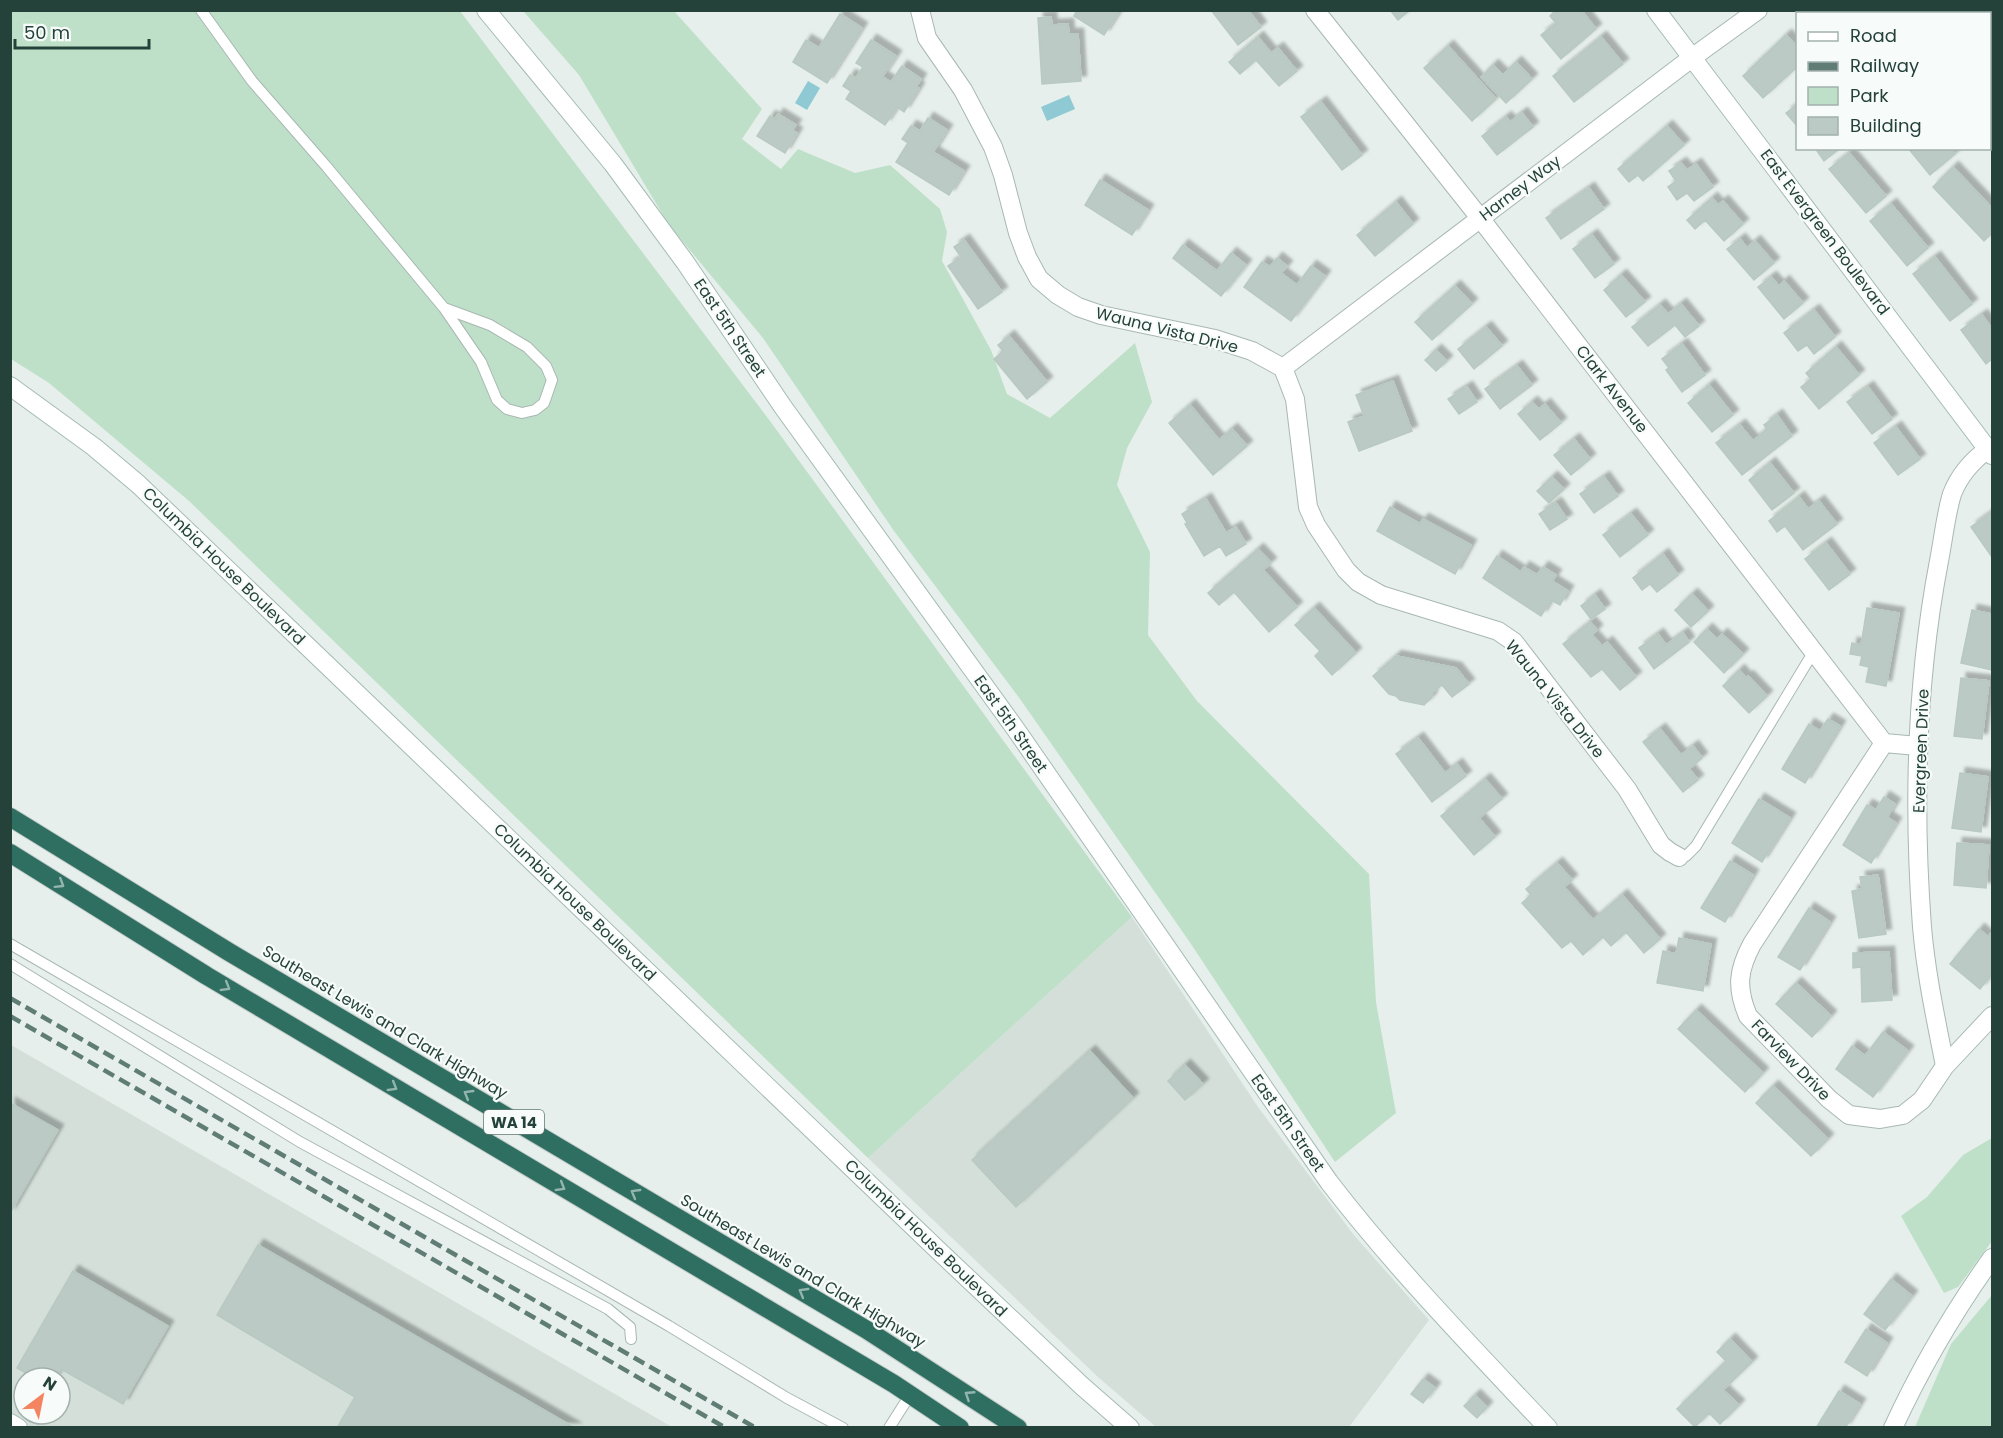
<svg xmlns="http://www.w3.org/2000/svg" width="2003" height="1438" font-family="Poppins,sans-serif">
	<defs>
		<filter id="shadow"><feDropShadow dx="5.5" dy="-5.5" stdDeviation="1.5" flood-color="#0004"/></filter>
	</defs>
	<rect width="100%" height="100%" fill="#e6efeb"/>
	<!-- built -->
	<path fill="#d4dfda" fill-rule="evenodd" d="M 1132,917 L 1258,1107 L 1353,1234 L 1429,1320 L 1349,1427 L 1156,1427 L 1098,1377 L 868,1158 Z
		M 11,1045 L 672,1427 L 11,1427 ZM 24,1378 L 60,1378 L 60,1414 L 24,1414 Z"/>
	<!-- green -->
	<path fill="#bfe0c8" d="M 527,10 L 674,11 L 762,109 L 742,139 L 781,169 L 798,149 L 855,173 L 890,165 L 940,209 L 947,232 L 942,261 L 991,350 L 1007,394 L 1050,418 L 1135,343 L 1152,402 L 1127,448 L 1117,485 L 1150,552 L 1148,635 L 1197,701 L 1369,874 L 1376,1002 L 1396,1113 L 1335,1162 L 1189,941 L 1020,699 L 894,531 L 763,338 L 669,225 L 579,75 L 524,12 Z
		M 10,11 L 460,11 L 770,421 L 1132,917 L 868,1158 L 189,501 L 49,383 L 11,359 Z
		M 1992,1138 L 1992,1241 L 1958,1287 L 1944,1293 L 1901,1216 L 1927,1197 L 1963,1155 Z
		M 1992,1295 L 1992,1427 L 1915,1427 L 1951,1344 Z"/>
	<!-- water -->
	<path fill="#8ec9d4" d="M 808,81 L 820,88 L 807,110 L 795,103 Z
		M 1069,95 L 1075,109 L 1047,121 L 1041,107 Z"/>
	<!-- building -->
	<path fill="#bbcac4" stroke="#b8c9c2" stroke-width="1.5" filter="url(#shadow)" d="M 1077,10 L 1114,10 L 1118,13 L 1104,35 L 1074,16 Z
		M 1211,10 L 1248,10 L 1261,27 L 1238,45 Z
		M 1390,10 L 1410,10 L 1398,20 Z
		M 1556,10 L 1581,10 L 1596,29 L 1561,59 L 1541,35 L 1556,23 L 1550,16 Z
		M 1817,10 L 1839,10 L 1842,14 L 1814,14 Z
		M 840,14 L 862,28 L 827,83 L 793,62 L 806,40 L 819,48 Z
		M 1051,17 L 1052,25 L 1068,24 L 1069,34 L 1078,34 L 1081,81 L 1042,84 L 1038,18 Z
		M 1786,35 L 1798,47 L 1798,66 L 1763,98 L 1743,76 Z
		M 1258,37 L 1271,53 L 1278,48 L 1297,71 L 1279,86 L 1256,60 L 1240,74 L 1229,62 Z
		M 1601,37 L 1623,64 L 1574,102 L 1553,76 Z
		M 871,40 L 896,56 L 882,77 L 891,82 L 902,66 L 921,79 L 916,87 L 919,88 L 904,112 L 897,107 L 885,125 L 846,99 L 851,91 L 843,86 L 850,75 L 856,78 L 863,67 L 856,63 Z
		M 1448,46 L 1496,99 L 1472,121 L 1424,68 Z
		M 1516,62 L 1532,79 L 1506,103 L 1481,77 L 1493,65 L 1503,75 Z
		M 1321,102 L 1362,155 L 1342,170 L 1301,117 Z
		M 1798,104 L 1798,127 L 1786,113 Z
		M 1522,113 L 1533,127 L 1497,155 L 1482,136 L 1506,117 L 1510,122 Z
		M 778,114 L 796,125 L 792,130 L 797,133 L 785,153 L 757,136 L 770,116 L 775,119 Z
		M 928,118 L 947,130 L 933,152 L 964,171 L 949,195 L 896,162 L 908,143 L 902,139 L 911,126 L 920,131 Z
		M 1667,126 L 1684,145 L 1643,181 L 1638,175 L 1629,182 L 1618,169 Z
		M 1815,148 L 1840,148 L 1824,161 Z
		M 1908,148 L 1950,148 L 1955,154 L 1930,175 Z
		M 1849,153 L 1886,196 L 1866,213 L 1829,169 Z
		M 1681,163 L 1687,170 L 1696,164 L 1713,187 L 1694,201 L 1687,193 L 1677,200 L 1668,187 L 1676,181 L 1669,171 Z
		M 1953,167 L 1992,208 L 1992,233 L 1984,241 L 1933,187 Z
		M 1100,180 L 1148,210 L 1132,235 L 1085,205 Z
		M 1589,188 L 1604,209 L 1561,239 L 1546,218 Z
		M 1712,198 L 1718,205 L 1723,201 L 1743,224 L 1724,241 L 1705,220 L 1695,229 L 1687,220 Z
		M 1396,202 L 1413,224 L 1375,256 L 1357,235 Z
		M 1891,204 L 1928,248 L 1907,266 L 1870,221 Z
		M 1592,235 L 1614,264 L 1595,278 L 1573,249 Z
		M 1740,239 L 1747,248 L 1755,241 L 1774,263 L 1754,280 L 1727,249 Z
		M 964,240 L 1002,292 L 978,309 L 948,266 L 961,257 L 954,247 Z
		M 1183,245 L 1217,271 L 1231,253 L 1246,265 L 1221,296 L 1173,258 Z
		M 1935,257 L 1972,304 L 1950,321 L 1913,274 Z
		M 1277,258 L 1287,266 L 1281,273 L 1297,285 L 1311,266 L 1325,276 L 1291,321 L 1244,287 L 1262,262 L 1270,267 Z
		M 1621,275 L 1645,302 L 1626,317 L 1604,290 Z
		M 1771,277 L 1779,286 L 1784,281 L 1803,303 L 1784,319 L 1758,287 Z
		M 1455,286 L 1472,304 L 1432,340 L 1415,322 Z
		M 1681,304 L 1699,326 L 1685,337 L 1675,325 L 1648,346 L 1632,327 L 1660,305 L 1668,314 Z
		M 1814,310 L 1835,337 L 1814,354 L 1807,345 L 1798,351 L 1784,333 Z
		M 1982,315 L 1992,329 L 1992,359 L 1986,364 L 1961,330 Z
		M 1486,327 L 1502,346 L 1474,369 L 1458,349 Z
		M 1009,336 L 1047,382 L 1027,399 L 994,359 L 1003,351 L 998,345 Z
		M 1682,344 L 1705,375 L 1682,392 L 1666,370 L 1669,368 L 1662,359 Z
		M 1836,347 L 1859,375 L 1819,409 L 1801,387 L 1811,379 L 1806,373 Z
		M 1436,350 L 1447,361 L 1436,371 L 1425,360 Z
		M 1517,366 L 1532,385 L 1500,409 L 1485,389 Z
		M 1393,381 L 1412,431 L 1359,451 L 1348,422 L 1364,416 L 1356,395 Z
		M 1709,385 L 1733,415 L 1712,432 L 1688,403 Z
		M 1467,387 L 1477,402 L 1459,414 L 1448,399 Z
		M 1868,387 L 1892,419 L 1872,434 L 1847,402 Z
		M 1532,402 L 1539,409 L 1545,404 L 1561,423 L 1540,440 L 1518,414 Z
		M 1190,405 L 1219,440 L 1232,429 L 1247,446 L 1213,475 L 1169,423 Z
		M 1777,415 L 1792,436 L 1742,475 L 1716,443 L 1740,425 L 1753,441 L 1767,429 L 1764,425 Z
		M 1896,427 L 1920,459 L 1898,475 L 1874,443 Z
		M 1574,439 L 1590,459 L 1571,475 L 1554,455 Z
		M 1770,463 L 1794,493 L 1772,510 L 1749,480 Z
		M 1552,477 L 1564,489 L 1549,503 L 1537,491 Z
		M 1604,477 L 1618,496 L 1594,513 L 1580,494 Z
		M 1799,497 L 1808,509 L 1819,501 L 1837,524 L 1803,550 L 1785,526 L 1777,532 L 1769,521 Z
		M 1206,499 L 1226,533 L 1236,527 L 1246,544 L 1226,556 L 1220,546 L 1204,556 L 1185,524 L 1187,523 L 1182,514 Z
		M 1556,503 L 1567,519 L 1550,530 L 1539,514 Z
		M 1390,507 L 1420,524 L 1423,519 L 1471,545 L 1455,574 L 1377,531 Z
		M 1992,512 L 1992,557 L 1971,527 Z
		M 1631,514 L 1648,535 L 1620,557 L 1603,535 Z
		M 1826,543 L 1850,574 L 1829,590 L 1805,559 Z
		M 1258,549 L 1271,563 L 1263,570 L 1297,607 L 1269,632 L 1234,592 L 1219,605 L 1208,593 Z
		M 1663,554 L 1678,575 L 1657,592 L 1650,584 L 1642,590 L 1633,578 Z
		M 1497,556 L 1521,572 L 1524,567 L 1537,575 L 1543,567 L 1556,575 L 1552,581 L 1568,591 L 1560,605 L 1551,600 L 1541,616 L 1483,578 Z
		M 1692,594 L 1708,611 L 1691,627 L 1675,610 Z
		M 1595,595 L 1605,609 L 1591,619 L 1581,606 Z
		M 1314,608 L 1356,653 L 1332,675 L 1315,656 L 1320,651 L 1295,625 Z
		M 1867,608 L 1899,613 L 1886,686 L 1866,682 L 1869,667 L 1860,665 L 1862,656 L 1850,654 L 1852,643 L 1861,645 Z
		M 1972,610 L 1992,614 L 1992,670 L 1961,663 Z
		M 1590,622 L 1597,630 L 1592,635 L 1602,646 L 1607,642 L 1636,677 L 1620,690 L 1602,669 L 1591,677 L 1563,644 Z
		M 1707,629 L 1717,639 L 1722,634 L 1743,654 L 1724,673 L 1694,642 Z
		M 1683,633 L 1689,642 L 1654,669 L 1639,648 L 1658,634 L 1666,645 Z
		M 1396,656 L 1456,668 L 1469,684 L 1452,697 L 1442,685 L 1433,692 L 1431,698 L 1424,705 L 1400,700 L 1396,696 L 1389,694 L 1373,676 Z
		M 1739,670 L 1746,678 L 1748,676 L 1767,696 L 1749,713 L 1723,686 Z
		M 1961,678 L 1989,681 L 1982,739 L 1954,736 Z
		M 1828,719 L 1840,726 L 1805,783 L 1782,769 L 1809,724 L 1820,731 Z
		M 1660,729 L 1681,755 L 1693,746 L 1702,758 L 1689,769 L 1698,780 L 1683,792 L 1643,742 Z
		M 1418,738 L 1445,773 L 1457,764 L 1466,776 L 1432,802 L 1396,754 Z
		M 1960,773 L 1988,777 L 1981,832 L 1952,828 Z
		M 1485,779 L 1502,799 L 1479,818 L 1495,837 L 1474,855 L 1441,816 Z
		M 1884,797 L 1895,804 L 1887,817 L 1896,823 L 1871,863 L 1843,845 L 1867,805 L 1876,810 Z
		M 1759,799 L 1790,818 L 1762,862 L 1732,843 Z
		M 1957,843 L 1989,845 L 1986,888 L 1954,885 Z
		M 1730,861 L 1753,875 L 1725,922 L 1701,908 Z
		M 1557,863 L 1572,880 L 1564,887 L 1593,920 L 1622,895 L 1660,939 L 1644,953 L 1626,932 L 1611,946 L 1603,937 L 1583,955 L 1571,941 L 1562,948 L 1522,903 L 1531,895 L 1526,889 Z
		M 1878,875 L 1886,934 L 1859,938 L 1852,891 L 1862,889 L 1860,877 Z
		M 1809,908 L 1830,922 L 1800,970 L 1778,957 Z
		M 1979,929 L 1988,937 L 1992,932 L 1992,974 L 1980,989 L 1950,964 Z
		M 1679,938 L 1711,944 L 1703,991 L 1657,983 L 1663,951 L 1676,954 Z
		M 1889,952 L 1892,1000 L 1862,1002 L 1861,967 L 1853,968 L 1853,953 Z
		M 1796,983 L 1831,1016 L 1812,1037 L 1776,1004 Z
		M 1696,1010 L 1763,1073 L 1745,1092 L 1678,1029 Z
		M 1883,1032 L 1908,1051 L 1873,1097 L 1836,1069 L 1852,1046 L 1865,1056 Z
		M 1090,1051 L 1133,1098 L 1016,1207 L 972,1160 Z
		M 1185,1065 L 1203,1084 L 1185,1100 L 1168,1081 Z
		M 1773,1086 L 1828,1139 L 1811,1156 L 1756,1103 Z
		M 10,1103 L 58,1130 L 10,1213 Z
		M 258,1245 L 575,1428 L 337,1428 L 355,1397 L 217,1315 Z
		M 73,1271 L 168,1326 L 123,1404 L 61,1369 L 55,1378 L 35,1378 L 17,1368 Z
		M 1891,1279 L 1912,1296 L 1885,1330 L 1864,1314 Z
		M 1866,1329 L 1887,1343 L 1867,1376 L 1845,1362 Z
		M 1730,1339 L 1752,1362 L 1723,1390 L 1739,1405 L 1720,1424 L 1709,1413 L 1695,1427 L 1677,1409 L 1726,1361 L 1717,1352 Z
		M 1423,1379 L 1435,1388 L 1423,1403 L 1411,1394 Z
		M 1839,1391 L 1860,1404 L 1845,1428 L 1816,1428 Z
		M 1475,1395 L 1487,1407 L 1477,1418 L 1464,1406 Z"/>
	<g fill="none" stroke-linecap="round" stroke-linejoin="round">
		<!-- lane casing -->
		<g stroke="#a8b8b2" stroke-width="12">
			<path id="lane" d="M 201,10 L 252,81 L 326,166 L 444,308 L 481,362 L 497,400 L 507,409 L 522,413 L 535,410 L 544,403 L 552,380 L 546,366 L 527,347 L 490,325 L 444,308
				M 1679,857 L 1686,856 L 1696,846 L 1814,651
				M 10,944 L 669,1326 L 787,1398 L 843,1428
				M 10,964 L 300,1142 L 608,1309 L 630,1327 L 631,1339
				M 889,1428 L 910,1395"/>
		</g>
		<!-- street casing -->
		<g stroke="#a8b8b2" stroke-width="20">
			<path id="street" d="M 920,10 L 927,38 L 963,90 L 993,147 L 1003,175 L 1018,233 L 1027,257 L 1039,279 L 1058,295 L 1078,307 L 1101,315 L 1215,339 L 1252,351 L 1283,368 L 1295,399 L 1308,507 L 1316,525 L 1346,570 L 1358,582 L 1381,595 L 1498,631 L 1514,642 L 1627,789 L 1661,845 L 1670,852 L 1679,857
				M 1315,10 L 1480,218 L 1884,743 L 1918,746
				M 1900,10 L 1902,14
				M 1990,128 L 1992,132
				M 1283,368 L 1693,57 L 1758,10
				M 1884,743 L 1752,944 C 1738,970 1736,988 1748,1016 L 1829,1099 L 1849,1115 L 1880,1119 L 1903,1115 L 1922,1100 L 1945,1066 L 1992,1016
				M 1945,1066 C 1936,1020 1926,974 1922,927 C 1913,806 1916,681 1939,561 C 1943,541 1946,513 1952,494 C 1959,476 1973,460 1988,449"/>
		</g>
		<!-- secondary casing -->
		<g stroke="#a4bbb3" stroke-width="20">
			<path id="secondary" d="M 486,10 L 613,164 L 685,262 L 783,407 L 1017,731 L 1329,1182 C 1396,1269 1473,1348 1548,1428
				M 1656,10 L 1992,455
				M 10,386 L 94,447 L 138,484 L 941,1253 L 1082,1386 L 1130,1428
				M 10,1423 L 18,1428
				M 1893,1428 C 1922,1365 1952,1314 1992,1258"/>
		</g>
		<!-- highway casing -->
		<g stroke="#c2cac8" stroke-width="20">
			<path id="highway" d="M 10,817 L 229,952 L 867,1330 L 1018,1428
				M 10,853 L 207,976 L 894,1384 L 960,1428"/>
		</g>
		<!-- lane -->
		<use href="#lane" stroke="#fff" stroke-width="10"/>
		<!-- street -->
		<use href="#street" stroke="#fff" stroke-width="18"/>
		<!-- secondary -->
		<use href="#secondary" stroke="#fff" stroke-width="18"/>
		<!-- highway -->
		<use href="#highway" stroke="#2f6f62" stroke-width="18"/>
		<!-- rail -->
		<path stroke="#5f7d75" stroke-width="4.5" stroke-dasharray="12 6" stroke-linecap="butt" d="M 10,998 L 756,1428
			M 10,1016 L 726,1428"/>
	</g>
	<!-- one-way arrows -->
	<defs><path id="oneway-chevron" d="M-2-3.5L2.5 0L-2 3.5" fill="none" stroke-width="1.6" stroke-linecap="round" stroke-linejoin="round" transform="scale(1.5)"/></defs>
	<g stroke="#93b5ae">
		<use href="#oneway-chevron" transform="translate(60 884) rotate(32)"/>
		<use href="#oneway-chevron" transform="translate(226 987) rotate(31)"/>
		<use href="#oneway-chevron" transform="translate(393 1087) rotate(31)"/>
		<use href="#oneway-chevron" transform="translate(468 1094) rotate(-149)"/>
		<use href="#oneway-chevron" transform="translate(561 1187) rotate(31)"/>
		<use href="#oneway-chevron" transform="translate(635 1193) rotate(-150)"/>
		<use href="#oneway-chevron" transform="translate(803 1292) rotate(-150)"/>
		<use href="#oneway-chevron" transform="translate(969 1395) rotate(-147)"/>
	</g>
	<g text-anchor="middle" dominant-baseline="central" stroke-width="4.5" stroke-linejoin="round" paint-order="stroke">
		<!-- shield labels -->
		<rect fill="#f7fbf9" stroke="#637a73" stroke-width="1.5" x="484" y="1110" width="60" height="24" rx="4.5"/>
		<g font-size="15" font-weight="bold" fill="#24423a">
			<text x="514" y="1122">WA 14</text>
		</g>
		<!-- street labels -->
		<g font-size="16" fill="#24423a" stroke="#f7fbf9">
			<text transform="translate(1520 188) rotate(-37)">Harney Way</text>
			<text transform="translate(1825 232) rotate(53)">East Evergreen Boulevard</text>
			<text transform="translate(730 328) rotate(56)">East 5th Street</text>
			<text transform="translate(1167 330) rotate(14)">Wauna Vista Drive</text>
			<text transform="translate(1612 389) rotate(52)">Clark Avenue</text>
			<text transform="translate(224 566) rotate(44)">Columbia House Boulevard</text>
			<text transform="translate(1555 699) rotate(51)">Wauna Vista Drive</text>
			<text transform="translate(1011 724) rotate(55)">East 5th Street</text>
			<text transform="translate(1921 751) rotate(-88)">Evergreen Drive</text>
			<text transform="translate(575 902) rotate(44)">Columbia House Boulevard</text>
			<text transform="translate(385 1022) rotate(31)">Southeast Lewis and Clark Highway</text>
			<text transform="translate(1791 1060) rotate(46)">Farview Drive</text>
			<text transform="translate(1288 1123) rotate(55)">East 5th Street</text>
			<text transform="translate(926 1238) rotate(44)">Columbia House Boulevard</text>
			<text transform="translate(803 1271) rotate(31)">Southeast Lewis and Clark Highway</text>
		</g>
	</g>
	<!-- border -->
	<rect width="2003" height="1438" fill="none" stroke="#24423a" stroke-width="24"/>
	<!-- legend -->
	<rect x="1796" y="12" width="195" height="138" fill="#f7fbf9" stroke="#a3b1ad" stroke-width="1.5"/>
	<rect x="1808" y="32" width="30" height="9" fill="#ffffff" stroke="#a3b1ad" stroke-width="1.5"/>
	<text x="1850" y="42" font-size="18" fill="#24423a">Road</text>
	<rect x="1808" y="62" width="30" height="9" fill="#5f7d75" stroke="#a3b1ad" stroke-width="1.5"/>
	<text x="1850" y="72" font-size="18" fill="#24423a">Railway</text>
	<rect x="1808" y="87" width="30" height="18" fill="#bfe0c8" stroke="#a3b1ad" stroke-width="1.5"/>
	<text x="1850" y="102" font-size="18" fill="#24423a">Park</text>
	<rect x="1808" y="117" width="30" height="18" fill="#bbcac4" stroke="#a3b1ad" stroke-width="1.5"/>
	<text x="1850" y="132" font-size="18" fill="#24423a">Building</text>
	<!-- north arrow -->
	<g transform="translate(42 1396) rotate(32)"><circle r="28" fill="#f7fbf9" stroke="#a3b1ad" stroke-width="1.5"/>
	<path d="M0-4.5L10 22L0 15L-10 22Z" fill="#f4845f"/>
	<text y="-9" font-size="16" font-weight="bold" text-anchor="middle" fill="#24423a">N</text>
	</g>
	<!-- scale -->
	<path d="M15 39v9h134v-9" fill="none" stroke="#24423a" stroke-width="3"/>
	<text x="24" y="39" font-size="18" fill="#24423a" stroke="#f7fbf9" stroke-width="4.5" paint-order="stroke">50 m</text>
</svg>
